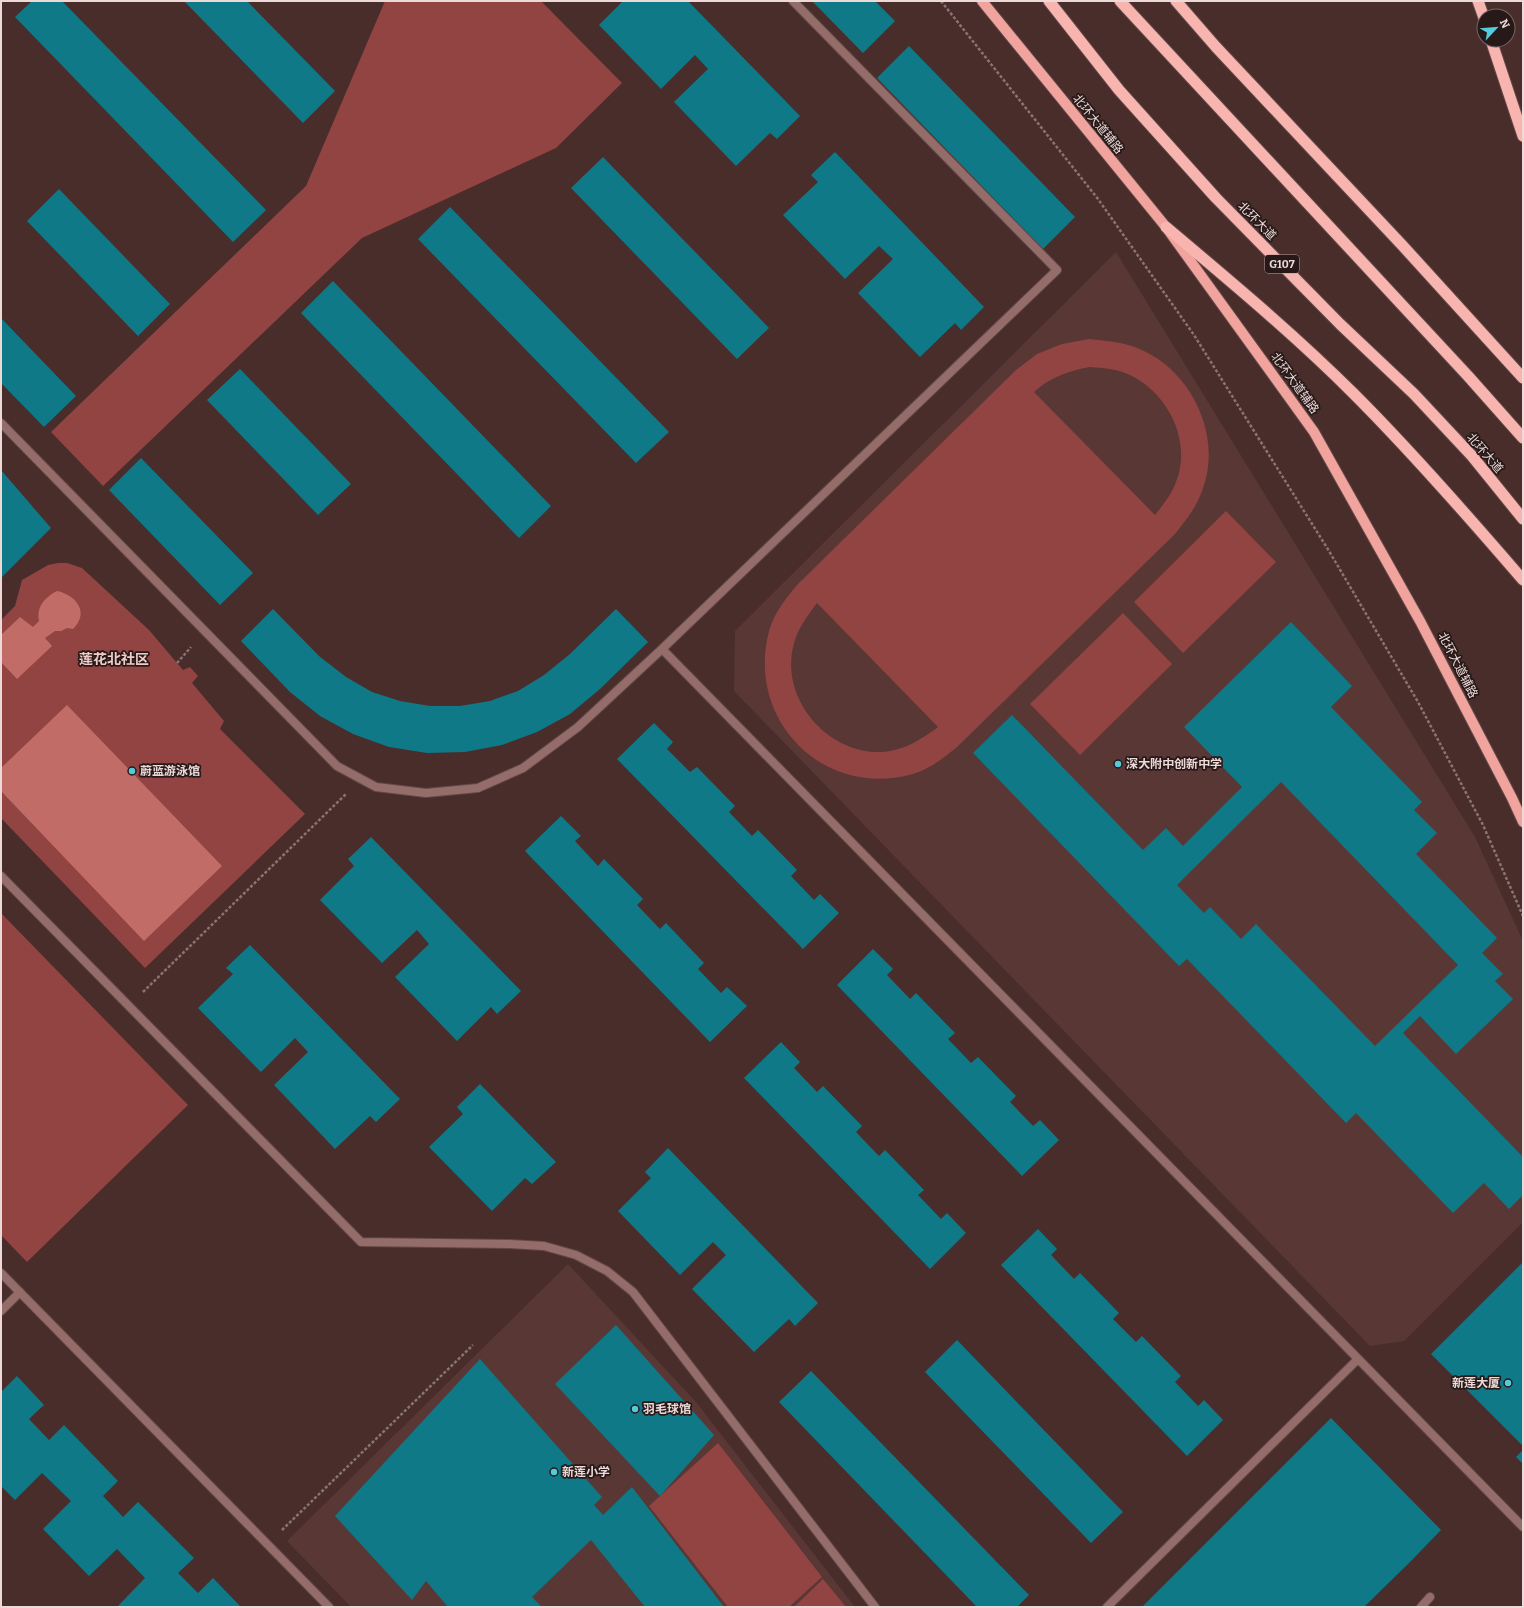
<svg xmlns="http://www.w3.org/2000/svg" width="1524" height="1608" font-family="Bitter,'Noto Sans SC',serif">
	<rect width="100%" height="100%" fill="#492d2b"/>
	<!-- built -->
	<path fill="#593735" d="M 1116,252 L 1475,837 L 1523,941 L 1523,1222 L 1404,1341 L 1370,1346 L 734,691 L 735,631 Z
		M 568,1264 L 696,1402 L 855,1607 L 351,1607 L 287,1541 Z"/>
	<!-- green -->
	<path fill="#914441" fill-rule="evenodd" d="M 385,1 L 541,1 L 622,83 L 556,148 L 362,238 L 103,486 L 51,432 L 306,186 Z
		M 1089,339 C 1107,341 1125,342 1142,350 C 1193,373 1223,438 1202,491 C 1196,508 1186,520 1175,534 L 956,748 C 942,759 927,771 909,775 C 820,797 746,718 769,631 C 774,613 786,598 797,585 L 1016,370 L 1037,354 L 1062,344 ZM 1090,367 C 1104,368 1119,369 1132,376 C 1169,395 1192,442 1176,482 C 1171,495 1163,505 1155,515 L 1034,392 C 1051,377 1068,371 1090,367 ZM 817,603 L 938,727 C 921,740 904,750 883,752 C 825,755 775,693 796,637 C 801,624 809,614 817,603 Z
		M 1226,511 L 1276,562 L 1183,653 L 1134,602 Z
		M 58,563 L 67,563 L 82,568 L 149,630 L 183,670 L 190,667 L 198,676 L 192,683 L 224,721 L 220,729 L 305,814 L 145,968 L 1,818 L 1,620 L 15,606 L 22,580 L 48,565 Z
		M 1123,613 L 1172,664 L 1080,755 L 1030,704 Z
		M 1,913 L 188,1105 L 27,1262 L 1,1235 Z
		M 718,1443 L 822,1577 L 789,1607 L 728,1607 L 649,1506 Z
		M 823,1579 L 846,1607 L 794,1607 Z"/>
	<!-- water -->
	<path fill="#c26c68" d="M 57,591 C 76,595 90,612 73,629 L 67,628 L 61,631 L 55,631 L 45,638 L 52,646 L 17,679 L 1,662 L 1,635 L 20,617 L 33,627 L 39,621 C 36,607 45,597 57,591 Z
		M 67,705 L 222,866 L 144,941 L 1,791 L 1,768 Z"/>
	<!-- building -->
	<path fill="#107987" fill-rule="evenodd" d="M 32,1 L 62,1 L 266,210 L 233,242 L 15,17 Z
		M 184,1 L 247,1 L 335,91 L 303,123 Z
		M 623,1 L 688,1 L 800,116 L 777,139 L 770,133 L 736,166 L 674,102 L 708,69 L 695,55 L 661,89 L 599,25 Z
		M 812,1 L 875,1 L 895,21 L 863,53 Z
		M 909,46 L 1075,217 L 1043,249 L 877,78 Z
		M 835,152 L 984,307 L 961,330 L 955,323 L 920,357 L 858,293 L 893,259 L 879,246 L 845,279 L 783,215 L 818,182 L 811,175 Z
		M 603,157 L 769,328 L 737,359 L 571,188 Z
		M 59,189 L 170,304 L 138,336 L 27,221 Z
		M 450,207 L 669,432 L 636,463 L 418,239 Z
		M 333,281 L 551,506 L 519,538 L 301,313 Z
		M 1,318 L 76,396 L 44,427 L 1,383 Z
		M 240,369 L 351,484 L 318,515 L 207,400 Z
		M 141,458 L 253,573 L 220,605 L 109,490 Z
		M 1,470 L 51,528 L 1,578 Z
		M 273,609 L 319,656 L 346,677 L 372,692 L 400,701 L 430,706 L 460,706 L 490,701 L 518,691 L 544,675 L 570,654 L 616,609 L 648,642 L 600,689 L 570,714 L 537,732 L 502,745 L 465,752 L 427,753 L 389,747 L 353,734 L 320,716 L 290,692 L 241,641 Z
		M 1291,622 L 1352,686 L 1331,707 L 1422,802 L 1414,810 L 1437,833 L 1416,854 L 1497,938 L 1482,953 L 1503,974 L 1495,981 L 1513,999 L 1456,1054 L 1420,1016 L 1403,1033 L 1523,1157 L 1523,1195 L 1509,1209 L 1484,1183 L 1453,1213 L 1356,1113 L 1346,1123 L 1187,959 L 1179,966 L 973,753 L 1012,715 L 1143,850 L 1166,828 L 1183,846 L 1242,787 L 1184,727 ZM 1281,782 L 1458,965 L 1375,1046 L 1256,924 L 1241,939 L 1210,907 L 1204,913 L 1177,885 Z
		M 654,723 L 673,742 L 667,749 L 690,772 L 697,767 L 735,806 L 729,812 L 752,836 L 758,830 L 797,870 L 791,876 L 814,900 L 820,894 L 839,913 L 803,949 L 617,759 Z
		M 561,816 L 581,836 L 575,841 L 598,866 L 604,859 L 643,899 L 637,905 L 660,929 L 666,923 L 704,963 L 698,969 L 721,993 L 727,987 L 747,1006 L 710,1042 L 525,851 Z
		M 371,837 L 521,991 L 497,1014 L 491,1007 L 457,1041 L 395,977 L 429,944 L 417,930 L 382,963 L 320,900 L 354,866 L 348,859 Z
		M 250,945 L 400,1099 L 376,1122 L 370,1116 L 335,1149 L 274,1085 L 308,1052 L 295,1038 L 261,1072 L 198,1008 L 233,974 L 226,968 Z
		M 873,949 L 893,969 L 887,975 L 910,999 L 916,993 L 955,1033 L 948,1039 L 971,1063 L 978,1057 L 1016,1096 L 1010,1102 L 1033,1126 L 1040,1120 L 1059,1140 L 1022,1176 L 837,985 Z
		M 781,1042 L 800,1062 L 794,1068 L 817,1092 L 823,1086 L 862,1126 L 856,1132 L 879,1156 L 885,1150 L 924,1190 L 918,1195 L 941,1219 L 947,1213 L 966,1233 L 930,1269 L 744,1078 Z
		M 480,1084 L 556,1162 L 532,1184 L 525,1178 L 492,1211 L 429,1147 L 463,1114 L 457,1107 Z
		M 668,1148 L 818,1303 L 795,1326 L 789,1319 L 754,1352 L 692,1289 L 726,1255 L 713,1242 L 680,1275 L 618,1211 L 651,1178 L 645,1172 Z
		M 1038,1229 L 1057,1249 L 1051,1255 L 1074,1279 L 1080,1273 L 1119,1313 L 1113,1319 L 1136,1342 L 1142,1336 L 1181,1376 L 1175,1382 L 1198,1406 L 1204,1400 L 1223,1420 L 1187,1456 L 1001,1265 Z
		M 1523,1262 L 1523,1446 L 1431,1354 Z
		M 616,1325 L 714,1435 L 660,1496 L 555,1384 Z
		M 957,1340 L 1123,1512 L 1091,1543 L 925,1372 Z
		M 480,1359 L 602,1497 L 594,1505 L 603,1515 L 632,1487 L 724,1607 L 645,1607 L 591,1540 L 532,1597 L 542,1607 L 448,1607 L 426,1581 L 412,1600 L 335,1516 Z
		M 811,1371 L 1029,1595 L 1017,1607 L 977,1607 L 779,1402 Z
		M 17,1376 L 44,1405 L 29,1419 L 49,1440 L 64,1425 L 118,1481 L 103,1496 L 123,1517 L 138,1502 L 194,1558 L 178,1573 L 198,1593 L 213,1578 L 240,1606 L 239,1607 L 119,1607 L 118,1606 L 145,1578 L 117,1549 L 89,1576 L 43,1529 L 71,1501 L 42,1473 L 15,1500 L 1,1486 L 1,1392 Z
		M 1331,1418 L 1441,1530 L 1409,1563 L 1364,1607 L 1142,1607 Z
		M 1523,1450 L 1523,1464 L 1516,1457 Z"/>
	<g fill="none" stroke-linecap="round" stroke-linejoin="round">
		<!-- minor casing -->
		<g stroke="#634947" stroke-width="10">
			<path id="minor" d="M 1,423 L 337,766 L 376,787 L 426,793 L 478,788 L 523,768 L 578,727 L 662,649 L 1057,270 L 793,1
				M 662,649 L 1523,1527
				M 1,876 L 361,1242 L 510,1244 L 544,1246 L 576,1255 L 607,1271 L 633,1292 L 875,1607
				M 1,1273 L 329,1607
				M 1,1311 L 20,1292
				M 1107,1607 L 1358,1359
				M 1421,1607 L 1430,1597"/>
		</g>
		<!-- primary casing -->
		<g stroke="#634947" stroke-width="12">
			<path id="primary" d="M 982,1 L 1166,227 L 1314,432 L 1420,621 L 1512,798 L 1523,822"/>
		</g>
		<!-- trunk casing -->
		<g stroke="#634947" stroke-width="13">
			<path id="trunk" d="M 1049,1 L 1119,90 L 1216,198 L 1340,324 L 1414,394 L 1472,456 L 1523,519
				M 1120,1 L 1468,376 L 1523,438
				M 1176,1 L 1216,47 L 1402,245 L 1523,378
				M 1478,1 L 1484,18
				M 1491,40 L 1523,136
				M 1166,227 C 1230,281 1294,334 1354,394 C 1413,453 1468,516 1523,580"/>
		</g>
		<!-- path -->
		<path stroke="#8c7372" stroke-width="2.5" stroke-dasharray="3 2" stroke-linecap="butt" d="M 941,1 L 1098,199 L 1194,335 L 1329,551 L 1418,702 L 1483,825 L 1523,916
			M 177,663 L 191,647
			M 143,992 L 346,794
			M 282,1530 L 473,1345"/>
		<!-- minor -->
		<use href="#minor" stroke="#946d6a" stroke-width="8"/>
		<!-- primary -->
		<use href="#primary" stroke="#f1a39e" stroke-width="10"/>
		<!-- trunk -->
		<use href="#trunk" stroke="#f8b4af" stroke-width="11"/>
	</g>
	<!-- markers -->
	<g fill="#54cadd" stroke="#261918" stroke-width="1.5">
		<circle cx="1118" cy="764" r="4"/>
		<circle cx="132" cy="771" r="4"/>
		<circle cx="1508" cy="1383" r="4"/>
		<circle cx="635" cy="1409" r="4"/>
		<circle cx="554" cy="1472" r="4"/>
	</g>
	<g text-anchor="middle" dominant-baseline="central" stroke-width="3.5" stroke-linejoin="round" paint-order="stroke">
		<!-- shield labels -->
		<rect fill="#261918" stroke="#b19f9e" stroke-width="1" x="1265" y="255" width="34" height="18" rx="3"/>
		<g font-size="11" font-weight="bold" fill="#ecd9d8">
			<text x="1282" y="264">G107</text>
		</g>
		<!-- street labels -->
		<g font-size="12" fill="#ecd9d8" stroke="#261918">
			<text transform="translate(1098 124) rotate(51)">北环大道辅路</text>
			<text transform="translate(1257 221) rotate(45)">北环大道</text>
			<text transform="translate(1295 383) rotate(54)">北环大道辅路</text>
			<text transform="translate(1485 453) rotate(49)">北环大道</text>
			<text transform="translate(1458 665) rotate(63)">北环大道辅路</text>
		</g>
		<!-- poi labels -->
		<g font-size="12" font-weight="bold" fill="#ecd9d8" stroke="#261918" text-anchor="start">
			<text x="1126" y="764">深大附中创新中学</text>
			<text x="140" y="771">蔚蓝游泳馆</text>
			<text x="1500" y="1383" text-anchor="end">新莲大厦</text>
			<text x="643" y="1409">羽毛球馆</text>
			<text x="562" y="1472">新莲小学</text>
		</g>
		<!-- quarter labels -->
		<g font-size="14" font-weight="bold" fill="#f0cbc8" stroke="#261918">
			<text x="114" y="659">莲花北社区</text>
		</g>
	</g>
	<!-- border -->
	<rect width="1524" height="1608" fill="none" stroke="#ecd9d8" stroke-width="4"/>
	<!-- north arrow -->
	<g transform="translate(1496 28) rotate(64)"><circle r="19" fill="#261918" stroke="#756665"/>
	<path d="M0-3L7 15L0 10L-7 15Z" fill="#54cadd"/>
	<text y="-6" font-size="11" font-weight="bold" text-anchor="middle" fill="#ecd9d8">N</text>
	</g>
</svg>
